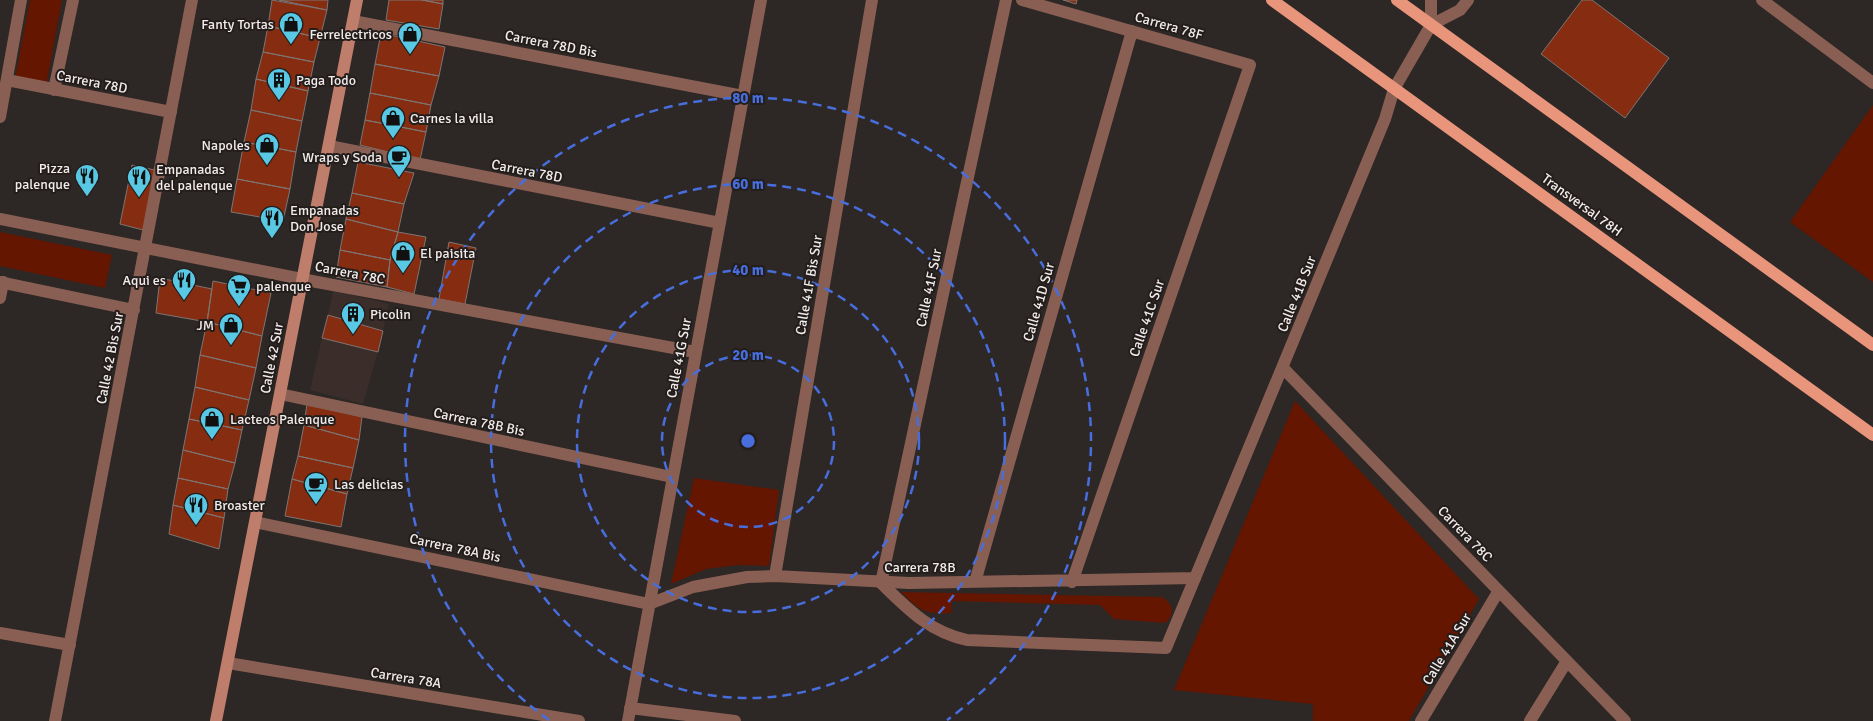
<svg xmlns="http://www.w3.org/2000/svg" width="1873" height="721" font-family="Signika,sans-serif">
	<rect width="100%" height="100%" fill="#2d2725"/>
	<!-- built -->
	<path fill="#3a2d2a" d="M 333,290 L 389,304 L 383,331 L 328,315 Z
		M 322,338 L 378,352 L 363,404 L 310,390 Z"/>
	<!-- green -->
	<path fill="#641600" d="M 30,0 L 62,0 L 46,86 L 15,79 Z
		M 1873,105 L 1873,282 L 1790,222 Z
		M 0,232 L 112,255 L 105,288 L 0,266 Z
		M 1295,401 L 1479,599 L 1409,721 L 1313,721 L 1313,704 L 1174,690 Z
		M 694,478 L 779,490 L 769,566 L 738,565 L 706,569 L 671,584 Z
		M 901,592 L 1162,597 C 1174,604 1175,615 1165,623 L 1114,619 L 1100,605 L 952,601 L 951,613 C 925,615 919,610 901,592 Z"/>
	<!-- building -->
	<path fill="#862d11" stroke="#7d7573" d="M 272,0 L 327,10 L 320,38 L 268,26 Z
		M 279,0 L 328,0 L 327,10 Z
		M 389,0 L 422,0 L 443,4 L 439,29 L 386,20 Z
		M 422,0 L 443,0 L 443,4 Z
		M 1063,0 L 1077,0 L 1076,4 Z
		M 1582,0 L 1592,0 L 1669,58 L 1625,118 L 1541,54 Z
		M 268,26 L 320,38 L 314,62 L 263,52 Z
		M 381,33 L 445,47 L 439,76 L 375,64 Z
		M 263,52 L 314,62 L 308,91 L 256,79 Z
		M 375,64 L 439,76 L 431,105 L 370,93 Z
		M 256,79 L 308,91 L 302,121 L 251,110 Z
		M 370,93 L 431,105 L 426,132 L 365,120 Z
		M 251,110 L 302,121 L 296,152 L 244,142 Z
		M 365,120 L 426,132 L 420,160 L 360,145 Z
		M 244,142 L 296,152 L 290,189 L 237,179 Z
		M 358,162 L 414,173 L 404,204 L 352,193 Z
		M 132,165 L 159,171 L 147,231 L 120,224 Z
		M 237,179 L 290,189 L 283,221 L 231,212 Z
		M 352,193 L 404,204 L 398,232 L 346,219 Z
		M 346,219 L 398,232 L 390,260 L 340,250 Z
		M 398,232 L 426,237 L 414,294 L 387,287 L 390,260 Z
		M 449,242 L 476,248 L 465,304 L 439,299 Z
		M 340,250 L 390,260 L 387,287 L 336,277 Z
		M 160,278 L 212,289 L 207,322 L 156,313 Z
		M 213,281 L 271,293 L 262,336 L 207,322 Z
		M 328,315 L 383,331 L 378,352 L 322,338 Z
		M 207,322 L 262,336 L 256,368 L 200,355 Z
		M 200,355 L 256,368 L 249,400 L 195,387 Z
		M 195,387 L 249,400 L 242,430 L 189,419 Z
		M 307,404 L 362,417 L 359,440 L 304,425 Z
		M 189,419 L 242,430 L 235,463 L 183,450 Z
		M 304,425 L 359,440 L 353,468 L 298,456 Z
		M 183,450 L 235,463 L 228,489 L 178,478 Z
		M 298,456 L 353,468 L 347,494 L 292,479 Z
		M 178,478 L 228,489 L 224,518 L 173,505 Z
		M 292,479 L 347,494 L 341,527 L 285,516 Z
		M 173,505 L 224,518 L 219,549 L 169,534 Z"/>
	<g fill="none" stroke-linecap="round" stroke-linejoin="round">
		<!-- lane -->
		<path stroke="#895f53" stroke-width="12" d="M 881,583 C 908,609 929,632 967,640 L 1166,648 L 1195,578"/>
		<!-- street -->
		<path stroke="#895f53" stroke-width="12" d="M 1022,0 L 1250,65 L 1072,582
			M 1431,0 L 1431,25
			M 1762,0 L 1873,83
			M 353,21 L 743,96
			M 7,80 L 171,112
			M 54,90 L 73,0
			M 0,117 L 21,0
			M 329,146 L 720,223
			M 0,219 L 317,282 L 695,352
			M 0,282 L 134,310
			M 0,298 L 3,282
			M 1283,368 L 1625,721
			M 280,394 L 672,477
			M 255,522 L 649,604 L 693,587 L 747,577 L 775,576 L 909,583 L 1195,578 L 1385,119 L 1394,89 L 1431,25 L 1460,10 L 1468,0
			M 775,576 L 872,0
			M 975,582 L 1132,31
			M 881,583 L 1006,0
			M 0,633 L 70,645
			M 228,663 L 579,721
			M 630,708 L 735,721
			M 55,721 L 192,0
			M 628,721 L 761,0
			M 1421,721 L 1498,592
			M 1530,721 L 1567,661"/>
		<!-- secondary -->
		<path stroke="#bf7e6b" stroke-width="12" d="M 216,721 L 357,0"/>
		<!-- primary -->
		<path stroke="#e9957c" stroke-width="12" d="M 1272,0 L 1873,435
			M 1397,0 L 1873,345"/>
	</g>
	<!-- distance rings -->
	<g fill="none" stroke="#476edc" stroke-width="2.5" stroke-dasharray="9 6">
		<circle cx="748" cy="441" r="86"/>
		<circle cx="748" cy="441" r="171"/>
		<circle cx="748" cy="441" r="257"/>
		<path d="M549 720A343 343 0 1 1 947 720"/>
	</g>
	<!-- icons -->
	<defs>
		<g id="shop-pin" transform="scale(1.25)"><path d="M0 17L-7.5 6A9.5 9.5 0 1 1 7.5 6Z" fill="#59c8e4" stroke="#231d1b"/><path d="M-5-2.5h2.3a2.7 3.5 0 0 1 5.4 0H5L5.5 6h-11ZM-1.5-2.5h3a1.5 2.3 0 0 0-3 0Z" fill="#111"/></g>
		<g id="building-pin" transform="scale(1.25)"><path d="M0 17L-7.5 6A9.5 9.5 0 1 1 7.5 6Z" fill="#59c8e4" stroke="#231d1b"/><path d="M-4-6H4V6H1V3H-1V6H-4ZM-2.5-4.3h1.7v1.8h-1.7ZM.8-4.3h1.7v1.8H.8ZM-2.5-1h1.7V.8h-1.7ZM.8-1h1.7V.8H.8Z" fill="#111"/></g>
		<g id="cafe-pin" transform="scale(1.25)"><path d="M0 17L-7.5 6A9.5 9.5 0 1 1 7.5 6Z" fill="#59c8e4" stroke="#231d1b"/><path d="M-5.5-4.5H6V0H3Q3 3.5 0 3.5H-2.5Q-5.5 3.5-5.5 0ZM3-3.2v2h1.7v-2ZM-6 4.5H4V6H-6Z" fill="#111"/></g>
		<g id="restaurant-pin" transform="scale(1.25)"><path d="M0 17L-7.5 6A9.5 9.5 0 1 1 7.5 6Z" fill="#59c8e4" stroke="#231d1b"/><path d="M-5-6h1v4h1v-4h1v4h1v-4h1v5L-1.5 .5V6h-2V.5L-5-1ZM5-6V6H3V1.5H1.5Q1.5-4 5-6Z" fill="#111"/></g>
		<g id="supermarket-pin" transform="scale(1.25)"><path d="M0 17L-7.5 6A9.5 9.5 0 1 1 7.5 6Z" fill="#59c8e4" stroke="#231d1b"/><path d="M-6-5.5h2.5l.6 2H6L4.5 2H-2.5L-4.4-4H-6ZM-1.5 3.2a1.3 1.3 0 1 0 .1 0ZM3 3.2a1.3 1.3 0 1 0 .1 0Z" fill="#111"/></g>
	</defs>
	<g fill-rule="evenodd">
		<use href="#shop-pin" x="291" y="24"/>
		<use href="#shop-pin" x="410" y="34"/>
		<use href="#building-pin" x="279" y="80"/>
		<use href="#shop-pin" x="393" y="118"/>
		<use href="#shop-pin" x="267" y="145"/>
		<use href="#cafe-pin" x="399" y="157"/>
		<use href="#restaurant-pin" x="87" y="176"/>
		<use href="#restaurant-pin" x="139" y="177"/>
		<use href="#restaurant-pin" x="272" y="218"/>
		<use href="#shop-pin" x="403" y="253"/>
		<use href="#restaurant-pin" x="184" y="280"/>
		<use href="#supermarket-pin" x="239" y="286"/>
		<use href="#building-pin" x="353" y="314"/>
		<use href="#shop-pin" x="231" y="325"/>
		<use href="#shop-pin" x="212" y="419"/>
		<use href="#cafe-pin" x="316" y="484"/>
		<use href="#restaurant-pin" x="196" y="505"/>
	</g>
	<g text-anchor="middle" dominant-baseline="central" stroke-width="4" stroke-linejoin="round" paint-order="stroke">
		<!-- poi labels -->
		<g font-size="14" fill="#f1eceb" stroke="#231d1b" text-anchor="start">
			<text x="274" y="24" text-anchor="end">Fanty Tortas</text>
			<text x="392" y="34" text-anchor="end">Ferrelectricos</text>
			<text x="296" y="80">Paga Todo</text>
			<text x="410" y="118">Carnes la villa</text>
			<text x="250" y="145" text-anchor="end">Napoles</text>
			<text x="382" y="157" text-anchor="end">Wraps y Soda</text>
			<text x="70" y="168" text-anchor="end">Pizza<tspan x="70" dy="16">palenque</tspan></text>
			<text x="156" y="169">Empanadas<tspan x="156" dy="16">del palenque</tspan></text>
			<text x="290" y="210">Empanadas<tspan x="290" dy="16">Don Jose</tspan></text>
			<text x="420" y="253">El paisita</text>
			<text x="166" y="280" text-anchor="end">Aqui es</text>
			<text x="256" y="286">palenque</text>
			<text x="370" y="314">Picolin</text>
			<text x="214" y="325" text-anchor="end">JM</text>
			<text x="230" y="419">Lacteos Palenque</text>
			<text x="334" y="484">Las delicias</text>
			<text x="214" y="505">Broaster</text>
		</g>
		<!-- street labels -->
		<g font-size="14" fill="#f1eceb" stroke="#231d1b">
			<text transform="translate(1169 26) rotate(16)">Carrera 78F</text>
			<text transform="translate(551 44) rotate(11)">Carrera 78D Bis</text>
			<text transform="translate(92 82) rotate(11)">Carrera 78D</text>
			<text transform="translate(527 171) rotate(11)">Carrera 78D</text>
			<text transform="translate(1582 205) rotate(36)">Transversal 78H</text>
			<text transform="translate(350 273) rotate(11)">Carrera 78C</text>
			<text transform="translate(809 285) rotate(-80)">Calle 41F Bis Sur</text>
			<text transform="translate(929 288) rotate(-78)">Calle 41F Sur</text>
			<text transform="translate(1297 294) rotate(-68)">Calle 41B Sur</text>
			<text transform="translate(1039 302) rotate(-74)">Calle 41D Sur</text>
			<text transform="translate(1147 318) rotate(-71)">Calle 41C Sur</text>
			<text transform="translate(110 358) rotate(-79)">Calle 42 Bis Sur</text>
			<text transform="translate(272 358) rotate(-79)">Calle 42 Sur</text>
			<text transform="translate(679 358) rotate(-79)">Calle 41G Sur</text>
			<text transform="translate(479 422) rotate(12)">Carrera 78B Bis</text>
			<text transform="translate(1465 534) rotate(46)">Carrera 78C</text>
			<text transform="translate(455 548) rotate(12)">Carrera 78A Bis</text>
			<text x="920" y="567">Carrera 78B</text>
			<text transform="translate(1447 649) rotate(-59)">Calle 41A Sur</text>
			<text transform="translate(406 678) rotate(9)">Carrera 78A</text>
		</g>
	</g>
	<circle cx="748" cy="441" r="8" fill="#476edc" stroke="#231d1b" stroke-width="2.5"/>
	<g font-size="15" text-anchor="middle" font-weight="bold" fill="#476edc" stroke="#231d1b" stroke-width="4" stroke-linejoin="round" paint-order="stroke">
		<text x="748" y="103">80 m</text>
		<text x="748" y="189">60 m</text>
		<text x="748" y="275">40 m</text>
		<text x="748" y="360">20 m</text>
	</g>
</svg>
